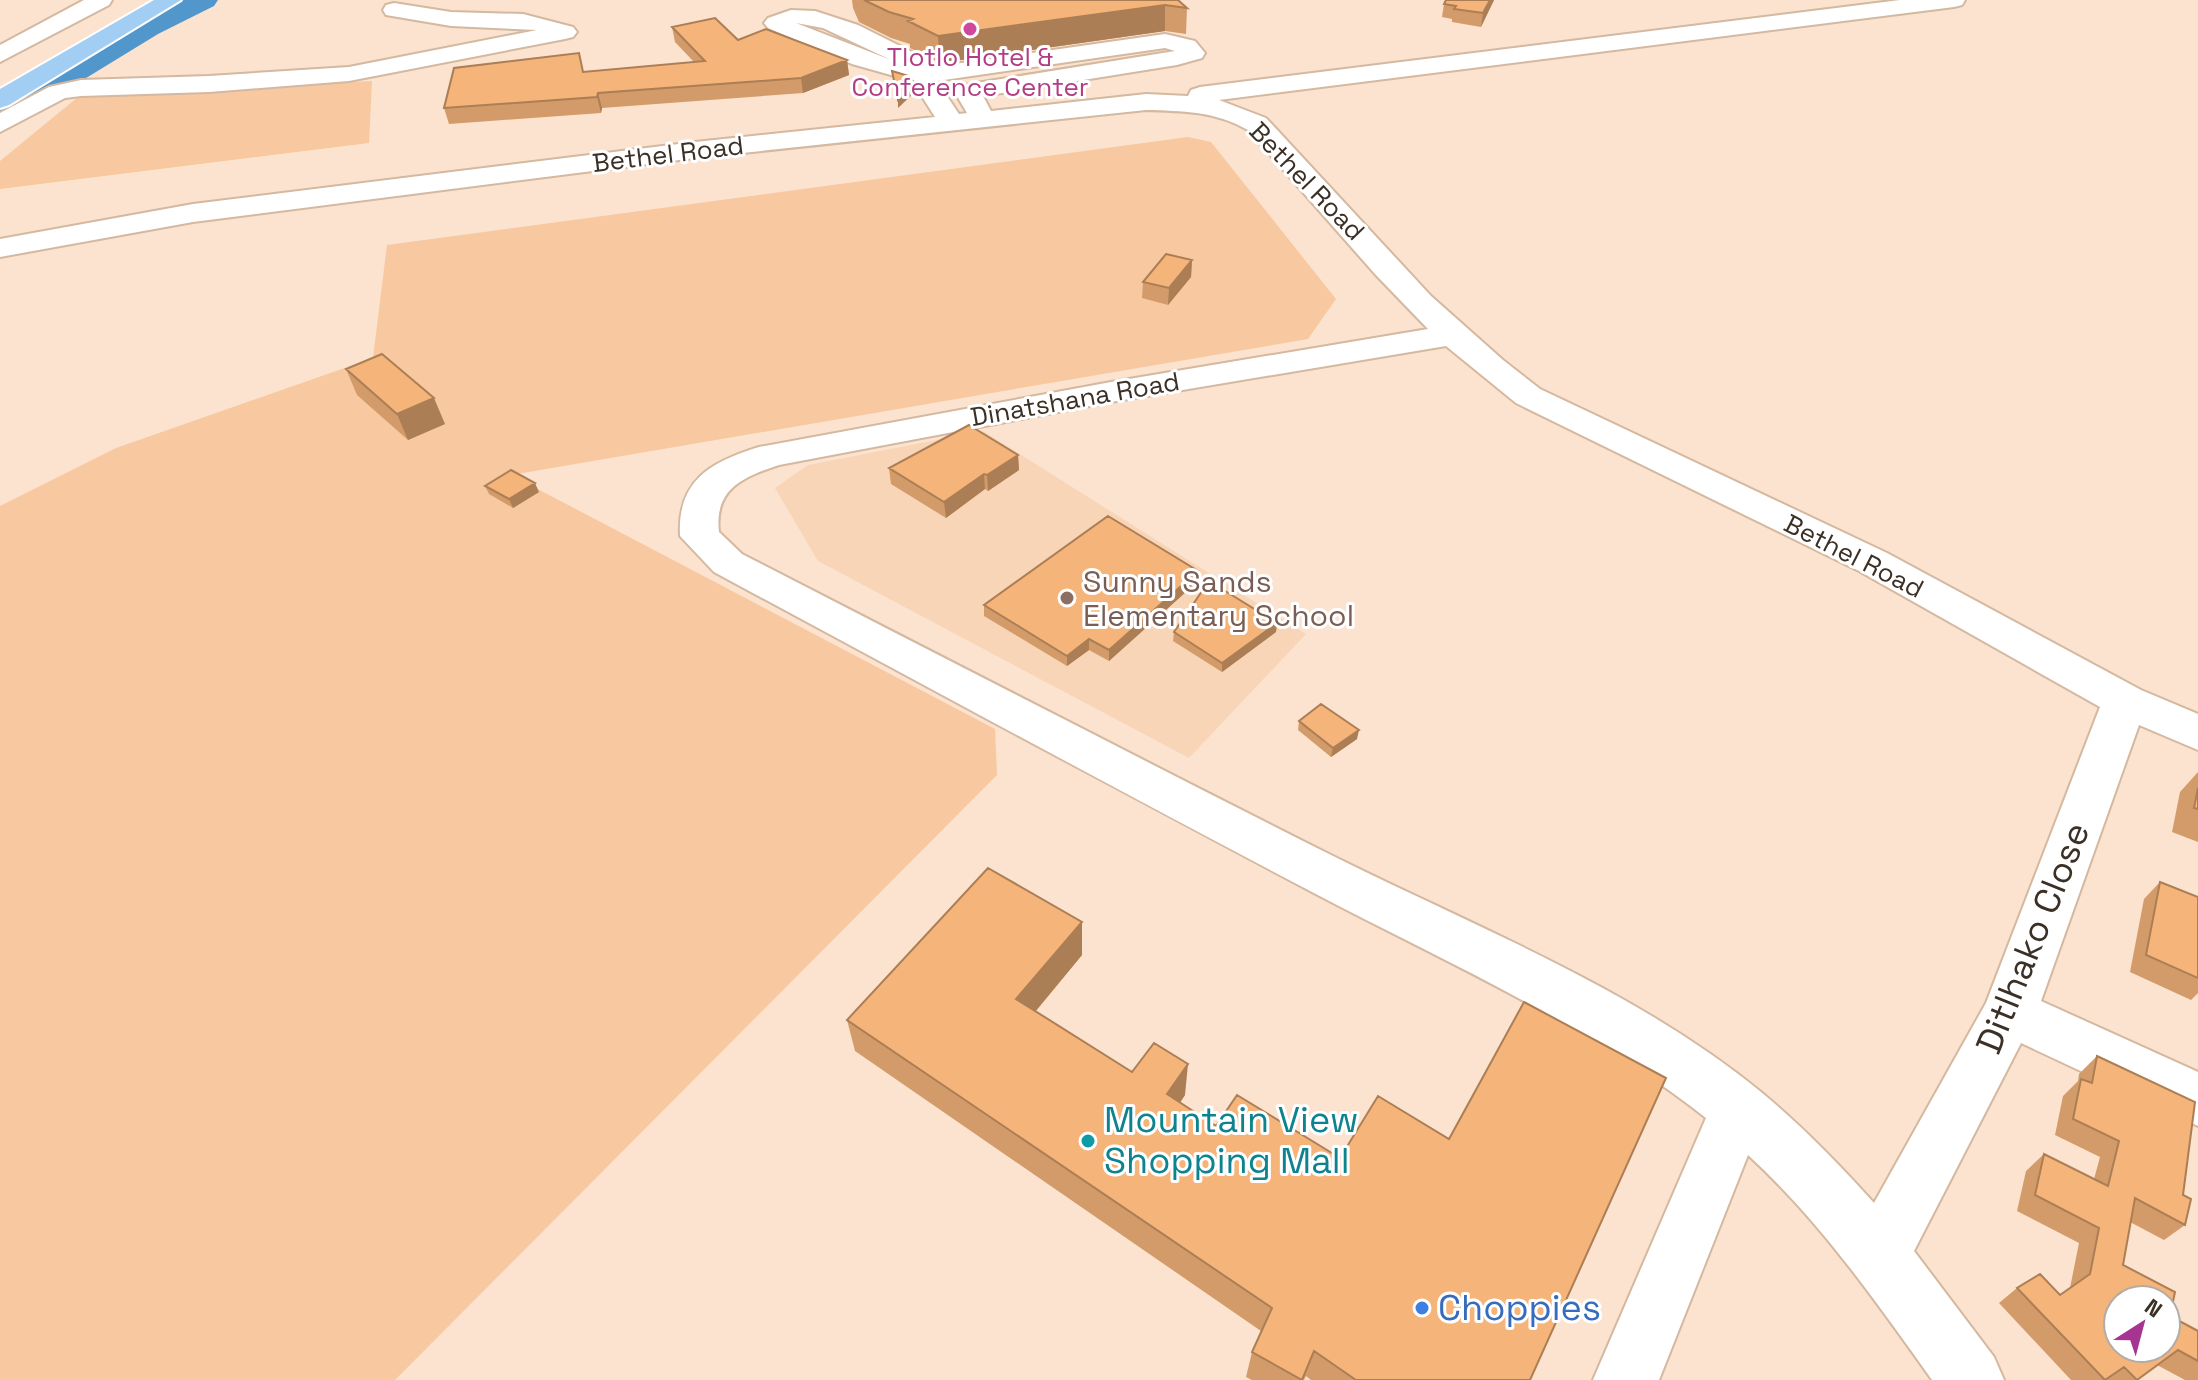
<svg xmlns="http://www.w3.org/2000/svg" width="2198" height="1380" font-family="'Space Grotesk',sans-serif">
	<rect width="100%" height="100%" fill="#fbe3cf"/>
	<!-- built -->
	<path fill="#f9d5b7" d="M 983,431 L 1306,634 L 1189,758 L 818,561 L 775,488 L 808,465 Z"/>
	<!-- green -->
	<path fill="#f8c8a0" d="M 372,81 L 369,143 L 0,189 L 0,161 L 78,97 Z
		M 1188,137 L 1211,142 L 1336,299 L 1308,339 L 511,475 L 995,729 L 997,775 L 395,1380 L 0,1380 L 0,506 L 116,448 L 373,358 L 387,245 Z"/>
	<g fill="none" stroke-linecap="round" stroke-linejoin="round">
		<!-- river -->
		<path fill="#5197cc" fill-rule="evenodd" d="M 182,0 L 218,0 L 214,6 L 158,34 L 11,124 L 0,127 L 0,103 L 138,22 Z"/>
		<!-- minor casing -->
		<g stroke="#d4b8a0" stroke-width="4">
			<path id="minor" d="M 84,0 L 112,0 L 109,5 L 0,62 L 0,45 Z
				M 1900,0 L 1965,0 L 1962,5 L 1954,7 L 1219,100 L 1266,118 L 1431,296 L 1503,360 L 1540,389 L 1887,553 L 2141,690 L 2198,714 L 2198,750 L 2139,725 L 2041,1001 L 2198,1072 L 2198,1126 L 2021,1043 L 1914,1251 L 1994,1357 L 2004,1380 L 1932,1380 C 1876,1301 1819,1220 1748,1155 L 1659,1380 L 1593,1380 L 1706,1118 C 1586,1023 1447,963 1312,892 C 1112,787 913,679 714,572 L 680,536 C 677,480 711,462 759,447 L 1111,382 L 1428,329 L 1375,274 L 1248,130 C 1215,111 1182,111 1146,110 L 695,158 L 193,222 L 0,257 L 0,239 L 193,204 L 695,142 L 935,117 L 912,81 L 852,64 L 768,28 L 764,23 L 768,18 L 791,10 L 815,11 L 858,25 L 940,66 L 1165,34 L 1195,41 L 1205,53 L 1202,58 L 1177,65 L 983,96 L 991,111 L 1146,94 L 1188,96 L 1191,90 L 1200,87 ZM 796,23 L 823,28 L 891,60 ZM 1165,48 L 1175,51 L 958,86 L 954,91 L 967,113 L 959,114 L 937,81 ZM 1446,346 L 1516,403 L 1859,571 L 2100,707 L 1986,1003 L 1874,1203 C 1839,1164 1802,1126 1761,1092 C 1630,985 1467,924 1317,848 C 1125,751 934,653 742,554 L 719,532 C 714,489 743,477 779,465 L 1111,402 Z
				M 394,3 L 451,12 L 523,14 L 573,27 L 577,32 L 573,37 L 565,39 L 349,81 L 209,92 L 81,96 L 65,98 L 0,132 L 0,113 L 49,87 L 81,80 L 209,76 L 349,67 L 537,30 L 451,26 L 386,15 L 383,10 L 386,5 Z"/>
		</g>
		<!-- major casing -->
		<g stroke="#fff" stroke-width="4">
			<path id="major" d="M 154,0 L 181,0 L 9,105 L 0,108 L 0,89 Z"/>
		</g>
		<!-- minor -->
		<use href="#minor" fill="#fff" fill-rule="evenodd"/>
		<!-- major -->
		<use href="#major" fill="#a2cef4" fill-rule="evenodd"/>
	</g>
	<!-- wall -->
	<path fill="#d39b69" d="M 852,0 L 1178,0 L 1187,8 L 1186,34 L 1165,31 L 940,63 L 910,48 L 910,44 L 891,38 L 859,22 L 853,8 Z
		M 1446,0 L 1494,0 L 1481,27 L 1452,22 L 1452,19 L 1442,17 L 1444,4 Z
		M 672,27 L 847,60 L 849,75 L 803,93 L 602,108 L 601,113 L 449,124 L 444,108 L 584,72 L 694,62 L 675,42 Z
		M 1192,260 L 1191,277 L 1168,305 L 1142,298 L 1143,282 Z
		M 346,369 L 445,424 L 408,440 L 357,395 Z
		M 1018,455 L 1019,470 L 988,491 L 985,489 L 946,518 L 891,484 L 889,468 Z
		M 485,486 L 539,492 L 513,508 L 489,494 Z
		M 1198,571 L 1197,582 L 1109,661 L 1089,650 L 1067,666 L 984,616 L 984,605 Z
		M 1277,623 L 1276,632 L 1222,672 L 1173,641 L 1174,632 Z
		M 1299,721 L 1357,739 L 1331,757 L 1298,730 Z
		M 2198,772 L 2198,842 L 2172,832 L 2180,792 Z
		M 2160,882 L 2198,897 L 2198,993 L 2191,1000 L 2130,972 L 2144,899 Z
		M 1082,922 L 1082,955 L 1036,1011 L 1132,1072 L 1185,1095 L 1180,1103 L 1530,1380 L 1311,1380 L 1306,1376 L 1304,1380 L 1252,1380 L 1246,1377 L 1252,1352 L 1261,1331 L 855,1051 L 847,1020 Z
		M 2097,1056 L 2183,1195 L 2185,1225 L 2164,1240 L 2130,1222 L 2123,1265 L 2170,1316 L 2198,1331 L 2198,1380 L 2185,1380 L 2157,1365 L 2136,1380 L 2071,1380 L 1999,1303 L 2017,1288 L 2060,1295 L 2070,1288 L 2079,1243 L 2017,1211 L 2026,1171 L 2044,1154 L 2094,1179 L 2100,1157 L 2055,1135 L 2063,1096 L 2078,1081 L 2079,1074 Z"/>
	<!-- shaded-wall -->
	<path fill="#ac7e55" d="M 1490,0 L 1494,0 L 1481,27 L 1483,13 Z
		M 1165,5 L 1165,31 L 940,63 L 938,36 Z
		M 847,60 L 849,75 L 803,93 L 801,78 Z
		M 915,84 L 915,92 L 898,108 L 898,100 Z
		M 598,93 L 602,108 L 601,113 L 597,97 Z
		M 1192,260 L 1191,277 L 1168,305 L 1169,288 Z
		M 434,398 L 445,424 L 408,440 L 397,414 Z
		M 1018,455 L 1019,470 L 988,491 L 987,475 Z
		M 984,474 L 985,489 L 946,518 L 944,502 Z
		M 535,483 L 539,492 L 513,508 L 509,499 Z
		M 1198,571 L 1197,582 L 1109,661 L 1109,650 Z
		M 1277,623 L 1276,632 L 1222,672 L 1222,663 Z
		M 1089,639 L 1089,650 L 1067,666 L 1067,656 Z
		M 1359,730 L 1357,739 L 1331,757 L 1333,748 Z
		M 1082,922 L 1082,955 L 1019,1031 L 1016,999 Z
		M 1188,1064 L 1185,1095 L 1164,1125 L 1167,1094 Z"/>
	<!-- building -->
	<path fill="#f5b47a" stroke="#ac7e55" stroke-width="2" fill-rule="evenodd" d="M 864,0 L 1178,0 L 1187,8 L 1165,5 L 938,36 L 908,21 L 913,19 L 889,12 Z
		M 1446,0 L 1490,0 L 1483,13 L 1454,9 L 1456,6 L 1444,4 Z
		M 715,18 L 738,40 L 766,29 L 847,60 L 801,78 L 598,93 L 597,97 L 444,108 L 454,68 L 579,53 L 583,72 L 705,61 L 672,27 Z
		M 892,71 L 909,76 L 915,84 L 898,100 Z
		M 1166,254 L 1192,260 L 1169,288 L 1143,282 Z
		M 382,354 L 434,398 L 397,414 L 346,369 Z
		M 969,425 L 1018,455 L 987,475 L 984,474 L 944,502 L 889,468 Z
		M 511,470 L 535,483 L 509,499 L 485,486 Z
		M 1108,516 L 1198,571 L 1109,650 L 1089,639 L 1067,656 L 984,605 Z
		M 1209,581 L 1277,623 L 1222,663 L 1174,632 Z
		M 1321,704 L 1359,730 L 1333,748 L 1299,721 Z
		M 2198,788 L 2198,809 L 2194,808 Z
		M 988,868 L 1082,922 L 1016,999 L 1132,1072 L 1154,1043 L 1188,1064 L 1167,1094 L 1216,1126 L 1237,1095 L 1340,1158 L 1378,1096 L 1449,1139 L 1524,1002 L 1666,1078 L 1530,1380 L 1356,1380 L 1314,1351 L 1302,1380 L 1252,1352 L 1272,1308 L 847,1020 Z
		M 2160,882 L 2198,897 L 2198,978 L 2146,955 Z
		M 2097,1056 L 2195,1102 L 2183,1195 L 2191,1199 L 2185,1225 L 2135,1198 L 2123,1265 L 2175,1292 L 2170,1316 L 2198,1331 L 2198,1361 L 2178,1350 L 2137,1380 L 2124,1367 L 2105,1380 L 2017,1288 L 2040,1274 L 2060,1295 L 2090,1274 L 2099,1228 L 2035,1195 L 2044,1154 L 2108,1186 L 2119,1141 L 2073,1119 L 2081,1079 L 2092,1083 ZM 2118,1300 L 2166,1300 L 2166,1348 L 2118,1348 Z"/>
	<!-- markers -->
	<circle fill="#d1479c" stroke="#fff" stroke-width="3" cx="970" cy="29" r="8"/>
	<circle fill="#8d6e63" stroke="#fff" stroke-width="3" cx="1067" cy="598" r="8"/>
	<circle fill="#0f9aa8" stroke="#fff" stroke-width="3" cx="1088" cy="1141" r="8"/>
	<circle fill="#3f7fe0" stroke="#fff" stroke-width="3" cx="1422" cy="1308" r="8"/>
	<g text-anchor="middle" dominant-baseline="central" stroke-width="6" stroke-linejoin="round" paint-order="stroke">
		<!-- far-hotel labels -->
		<g font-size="26" fill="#b23c85" stroke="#fff">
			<text x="970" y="57">Tlotlo Hotel &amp;<tspan x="970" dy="30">Conference Center</tspan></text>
		</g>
		<!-- far-street labels -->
		<g font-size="26" fill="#3b3026" stroke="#fff">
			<text transform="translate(668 154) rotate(-7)">Bethel Road</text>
			<text transform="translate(1307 181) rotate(46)">Bethel Road</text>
			<text transform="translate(1075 399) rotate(-10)">Dinatshana Road</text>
			<text transform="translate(1854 556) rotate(27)">Bethel Road</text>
		</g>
		<!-- education labels -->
		<g font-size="30" fill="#785e54" stroke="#fff" text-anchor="start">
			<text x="1083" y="581">Sunny Sands<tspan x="1083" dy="34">Elementary School</tspan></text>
		</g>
		<!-- near-street labels -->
		<g font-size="36" fill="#3b3026" stroke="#fff">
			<text transform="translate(2033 938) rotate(-68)">Ditlhako Close</text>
		</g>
		<!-- near-culture labels -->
		<g font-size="36" fill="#0d838f" stroke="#fff" text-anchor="start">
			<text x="1104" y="1120">Mountain View<tspan x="1104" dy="41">Shopping Mall</tspan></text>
		</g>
		<!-- near-shop labels -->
		<g font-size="36" fill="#366cbe" stroke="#fff" text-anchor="start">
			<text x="1438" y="1308">Choppies</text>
		</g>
	</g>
	<!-- north arrow -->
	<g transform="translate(2142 1324) rotate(36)"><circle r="38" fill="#ffffff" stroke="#b1aca8" stroke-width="2"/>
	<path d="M0-6L14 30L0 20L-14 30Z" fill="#a63592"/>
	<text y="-12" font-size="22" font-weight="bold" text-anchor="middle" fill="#3b3026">N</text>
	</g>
</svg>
